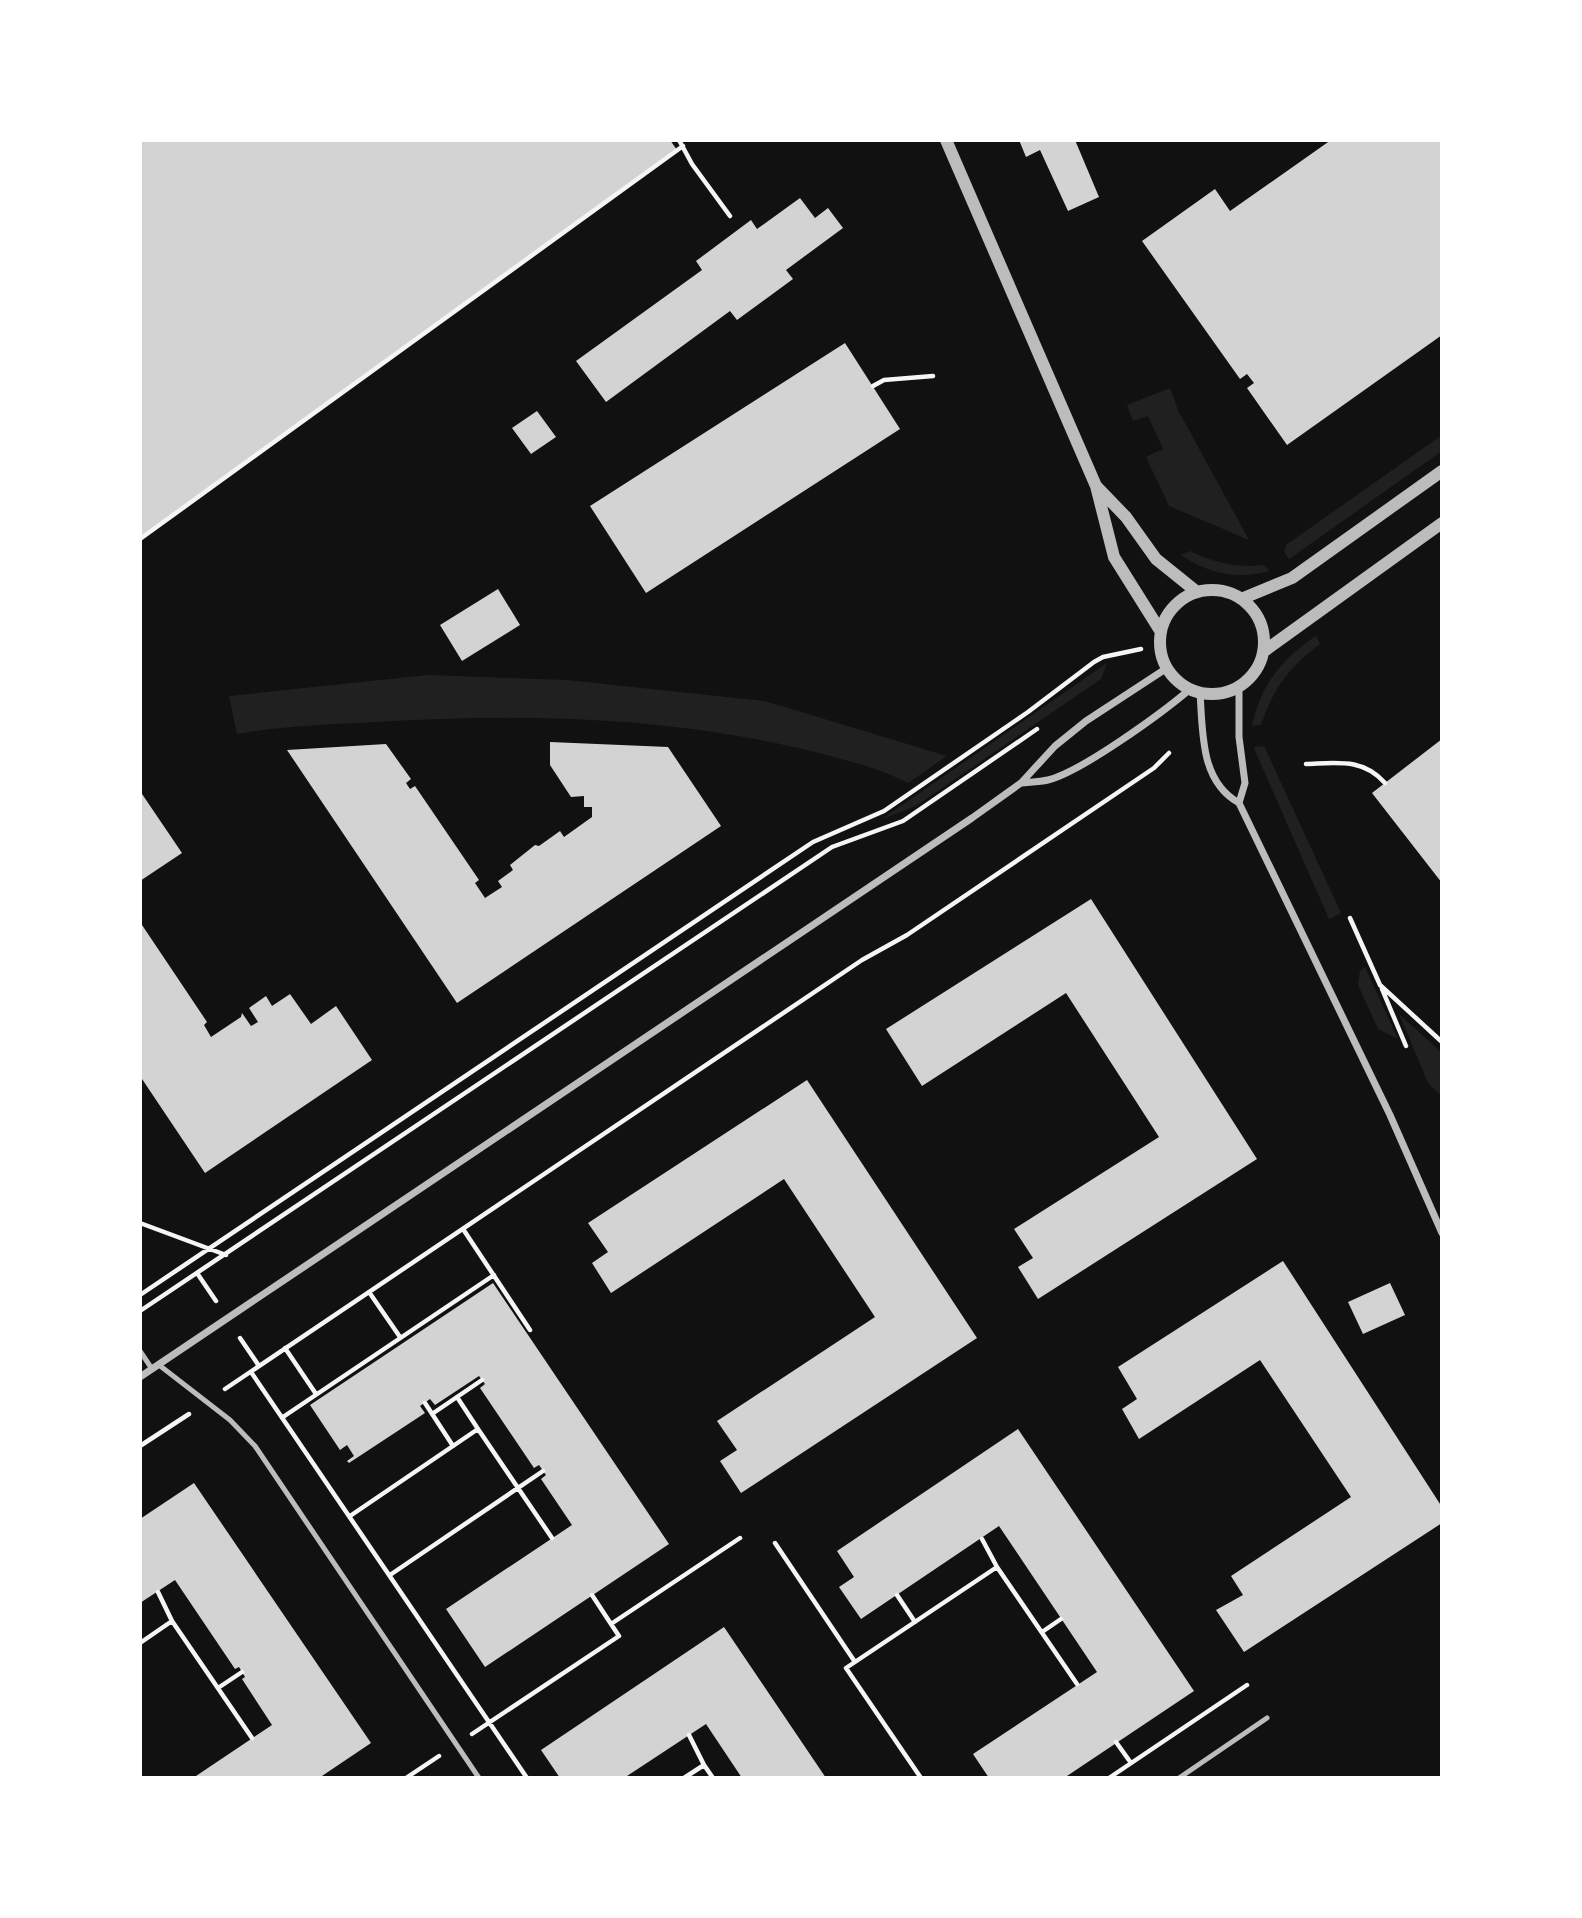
<svg xmlns="http://www.w3.org/2000/svg" width="1582" height="1918" font-family="'Titillium Web',sans-serif">
	<rect width="100%" height="100%" fill="#111"/>
	<!-- green -->
	<path fill="#202020" d="M 1170,388 L 1178,410 L 1249,540 L 1169,506 L 1146,457 L 1163,449 L 1148,416 L 1133,421 L 1127,405 Z
		M 1442,435 L 1442,451 L 1289,559 L 1284,552 L 1286,545 Z
		M 1190,551 C 1215,563 1236,568 1263,565 L 1270,571 C 1238,580 1209,574 1181,555 Z
		M 1316,636 L 1320,644 C 1289,667 1273,689 1261,725 L 1252,726 C 1260,686 1282,658 1316,636 Z
		M 1107,663 L 1101,679 L 916,806 L 882,819 Z
		M 428,675 L 567,680 L 765,701 L 947,756 L 908,783 C 877,767 841,759 807,750 C 667,716 519,713 375,722 C 329,724 283,726 237,734 L 229,696 Z
		M 1264,746 L 1341,913 L 1329,919 L 1256,753 L 1254,747 Z
		M 1365,967 L 1398,1039 L 1378,1029 L 1358,985 L 1360,971 Z
		M 1399,1014 L 1442,1053 L 1442,1096 L 1428,1083 Z"/>
	<!-- building -->
	<path fill="#d3d3d3" d="M 140,140 L 670,140 L 677,150 L 140,538 Z
		M 1019,140 L 1075,140 L 1099,197 L 1068,211 L 1040,150 L 1026,157 Z
		M 1331,140 L 1442,140 L 1442,335 L 1287,445 L 1247,388 L 1254,383 L 1247,374 L 1240,379 L 1142,241 L 1215,189 L 1230,211 Z
		M 800,198 L 815,218 L 828,208 L 843,228 L 786,270 L 793,279 L 737,320 L 730,311 L 606,402 L 576,361 L 702,270 L 696,261 L 751,220 L 757,229 Z
		M 845,343 L 900,429 L 646,593 L 590,506 Z
		M 537,411 L 556,437 L 531,454 L 512,428 Z
		M 498,589 L 520,625 L 462,661 L 440,625 Z
		M 1442,739 L 1442,883 L 1372,793 Z
		M 550,742 L 668,747 L 721,826 L 457,1003 L 287,750 L 386,744 L 411,779 L 406,783 L 410,789 L 415,786 L 479,880 L 475,883 L 485,898 L 502,887 L 498,881 L 513,870 L 510,865 L 535,845 L 539,846 L 560,831 L 564,837 L 592,817 L 592,807 L 584,807 L 584,796 L 571,797 L 550,765 Z
		M 140,791 L 182,853 L 140,881 Z
		M 1091,899 L 1257,1159 L 1038,1299 L 1018,1267 L 1033,1258 L 1014,1229 L 1159,1137 L 1066,993 L 922,1086 L 886,1029 Z
		M 140,922 L 207,1022 L 204,1025 L 211,1037 L 241,1017 L 242,1013 L 251,1026 L 258,1022 L 249,1008 L 266,996 L 272,1006 L 290,994 L 311,1024 L 336,1006 L 372,1060 L 205,1173 L 140,1076 Z
		M 807,1080 L 977,1338 L 741,1493 L 720,1461 L 737,1450 L 717,1421 L 875,1317 L 784,1179 L 611,1293 L 592,1263 L 608,1252 L 588,1223 Z
		M 1283,1261 L 1442,1507 L 1442,1523 L 1244,1652 L 1216,1610 L 1243,1595 L 1231,1576 L 1351,1497 L 1260,1360 L 1139,1439 L 1122,1409 L 1137,1399 L 1118,1367 Z
		M 493,1283 L 669,1544 L 485,1667 L 446,1609 L 572,1525 L 541,1479 L 546,1475 L 539,1465 L 534,1468 L 480,1388 L 485,1384 L 479,1376 L 435,1405 L 430,1399 L 420,1406 L 425,1413 L 349,1463 L 347,1461 L 354,1456 L 347,1445 L 340,1450 L 310,1405 Z
		M 1390,1283 L 1405,1315 L 1363,1334 L 1348,1302 Z
		M 1018,1429 L 1194,1691 L 1064,1778 L 989,1778 L 973,1754 L 1097,1672 L 999,1526 L 861,1619 L 839,1587 L 854,1577 L 837,1551 Z
		M 194,1483 L 371,1743 L 319,1778 L 193,1778 L 272,1725 L 242,1679 L 245,1677 L 239,1667 L 235,1669 L 175,1580 L 140,1603 L 140,1519 Z
		M 724,1627 L 826,1778 L 742,1778 L 706,1724 L 624,1778 L 560,1778 L 541,1750 Z"/>
	<g fill="none" stroke-linecap="round" stroke-linejoin="round">
		<!-- path -->
		<path stroke="#f5f5f5" stroke-width="4.5" d="M 679,140 L 692,164 L 730,216
			M 873,386 L 884,380 L 933,376
			M 140,539 L 683,146
			M 1306,764 C 1337,763 1363,758 1385,783
			M 1350,918 L 1380,985 L 1442,1042
			M 1382,989 L 1406,1046
			M 140,1223 L 226,1255
			M 463,1229 L 530,1330
			M 197,1273 L 216,1301
			M 369,1292 L 400,1337
			M 140,1295 L 813,842 L 884,811 L 1028,712 L 1094,662 L 1103,657 L 1141,649
			M 140,1311 L 832,847 L 903,821 L 1037,729
			M 240,1338 L 259,1366
			M 285,1348 L 316,1394
			M 251,1372 L 527,1778
			M 225,1389 L 862,960 L 907,935 L 1154,768 L 1169,753
			M 457,1397 L 478,1429
			M 425,1403 L 453,1446
			M 432,1414 L 482,1380
			M 283,1417 L 494,1275
			M 140,1446 L 189,1414
			M 350,1516 L 478,1429 L 552,1538
			M 982,1539 L 997,1567 L 1077,1684
			M 775,1543 L 855,1662
			M 390,1575 L 543,1471
			M 158,1592 L 172,1621
			M 592,1595 L 611,1624
			M 897,1595 L 915,1622
			M 1042,1632 L 1061,1619
			M 140,1643 L 172,1621 L 252,1738
			M 218,1688 L 242,1672
			M 472,1734 L 619,1636 L 611,1624 L 740,1538
			M 689,1735 L 704,1765
			M 1116,1742 L 1131,1763
			M 406,1778 L 439,1756
			M 684,1778 L 704,1765 L 713,1778
			M 921,1778 L 846,1668 L 997,1567
			M 1109,1778 L 1247,1685"/>
		<!-- service -->
		<path stroke="#bcbcbc" stroke-width="5" d="M 140,1351 L 152,1369
			M 159,1365 L 230,1420 L 255,1446 L 479,1778
			M 1179,1778 L 1267,1718"/>
		<!-- minor -->
		<path stroke="#bcbcbc" stroke-width="7" d="M 1200,693 C 1203,733 1200,781 1239,803 L 1390,1115 L 1442,1233
			M 1021,783 C 1030,782 1039,782 1048,780 C 1081,772 1162,713 1189,690
			M 1239,803 L 1245,783 L 1239,737 L 1239,686
			M 140,1377 L 972,818 L 1021,783 L 1055,746 L 1086,721 L 1167,668"/>
		<!-- tertiary -->
		<path stroke="#bcbcbc" stroke-width="12" d="M 946,140 L 1096,486 L 1114,557 L 1161,632
			M 1097,487 L 1126,517 L 1156,559 L 1197,592
			M1160 642a52 52 0 1 1 104 0a52 52 0 1 1-104 0Z
			M 1241,599 L 1292,578 L 1442,471
			M 1263,652 L 1442,523"/>
	</g>
	<!-- border -->
	<rect width="1582" height="1918" fill="none" stroke="#ffffff" stroke-width="284"/>
</svg>
